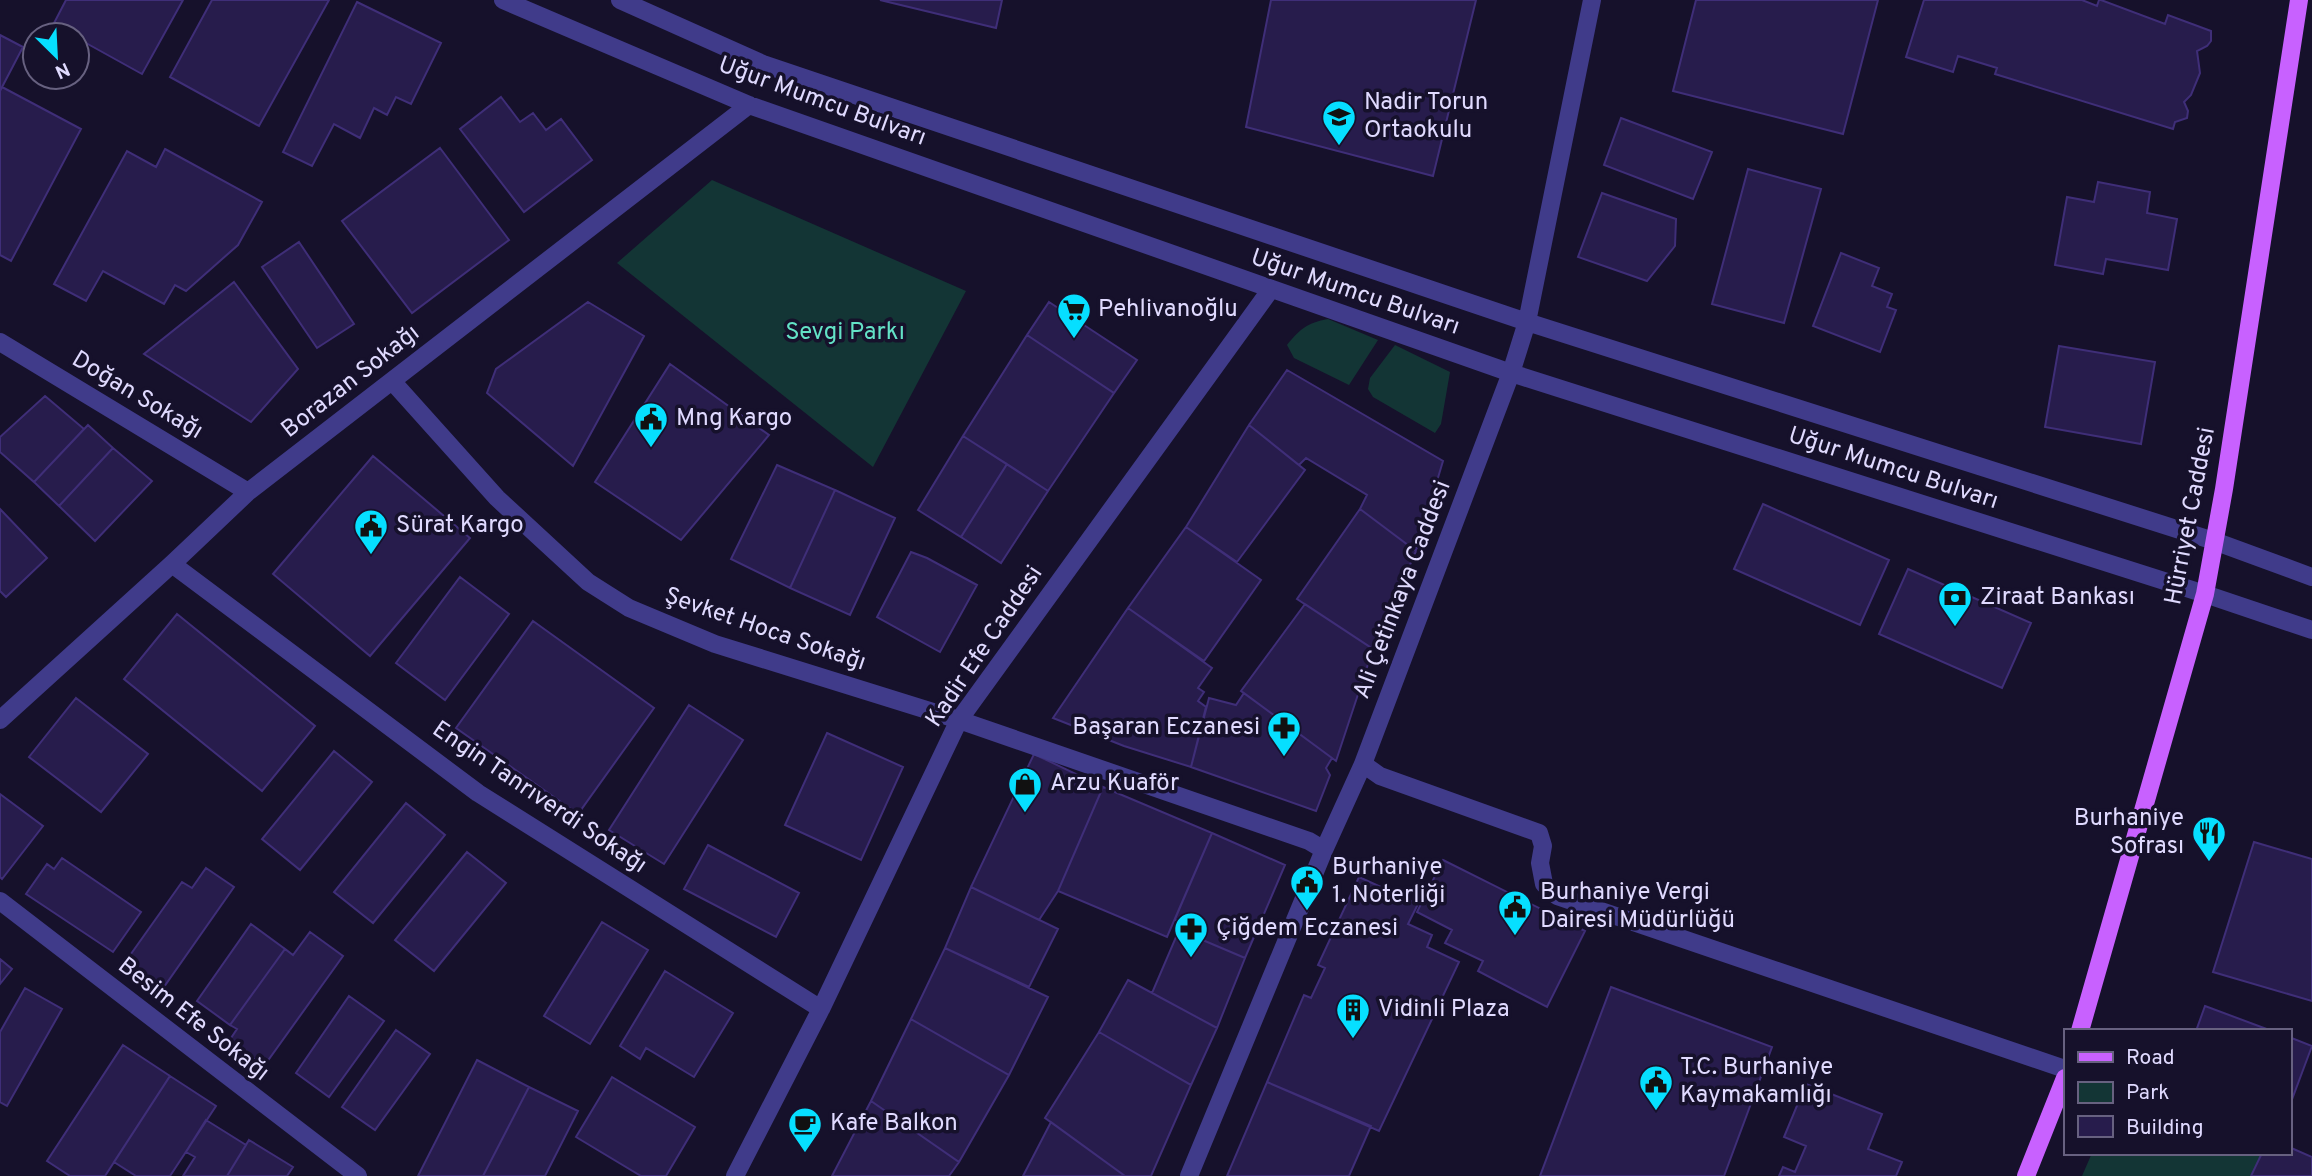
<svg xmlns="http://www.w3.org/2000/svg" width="2312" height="1176" font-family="Overpass,sans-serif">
	<rect width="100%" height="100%" fill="#16112b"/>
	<!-- green -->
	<path fill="#133535" d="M 712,180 L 966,291 L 873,467 L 617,263 Z
		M 1328,319 L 1378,340 L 1349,385 L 1294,358 L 1287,345 C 1300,329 1307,323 1328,319 Z
		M 1395,345 L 1450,372 L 1441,424 L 1435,433 L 1373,397 L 1368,389 L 1370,378 Z
		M 2289,1147 L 2312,1157 L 2312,1176 L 2082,1176 L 2092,1153 L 2289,1153 Z"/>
	<!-- building -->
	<path fill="#271c4c" stroke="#3f2e78" stroke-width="2" d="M 66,0 L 183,0 L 142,74 L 77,38 L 77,35 L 71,35 L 53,25 Z
		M 212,0 L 329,0 L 259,126 L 170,77 Z
		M 880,0 L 1002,0 L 996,28 Z
		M 1271,0 L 1476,0 L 1433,176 L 1246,127 Z
		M 1696,0 L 1878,0 L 1843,134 L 1673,91 Z
		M 1924,0 L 2082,0 L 2097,6 L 2099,0 L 2101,0 L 2165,24 L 2168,15 L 2211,31 L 2211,41 L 2207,46 L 2197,51 L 2200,73 L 2191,95 L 2184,102 L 2188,111 L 2187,118 L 2175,122 L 2173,129 L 1995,74 L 1997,68 L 1958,56 L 1953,72 L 1906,57 Z
		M 357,2 L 441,43 L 411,104 L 396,97 L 387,115 L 374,108 L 360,138 L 334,124 L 312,166 L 283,152 Z
		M 0,35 L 23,47 L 0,91 Z
		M 2,87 L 81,129 L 11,261 L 0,255 L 0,91 Z
		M 501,97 L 520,122 L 533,113 L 546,130 L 561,119 L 592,160 L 524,212 L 460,129 Z
		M 1621,118 L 1712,152 L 1693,199 L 1604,165 Z
		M 440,148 L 509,240 L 412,313 L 342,221 Z
		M 165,149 L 262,202 L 238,245 L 186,291 L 175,285 L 164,304 L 103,271 L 86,301 L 54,284 L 127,151 L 156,167 Z
		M 1748,169 L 1821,189 L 1784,323 L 1712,304 Z
		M 2098,182 L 2150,192 L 2147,213 L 2177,219 L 2168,270 L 2106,259 L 2103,274 L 2055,265 L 2067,197 L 2094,202 Z
		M 1602,193 L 1676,219 L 1675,246 L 1647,281 L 1578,257 Z
		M 299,242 L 354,324 L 317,348 L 262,267 Z
		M 1841,253 L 1879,268 L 1872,286 L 1892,294 L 1887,307 L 1896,310 L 1880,352 L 1813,326 Z
		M 234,282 L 298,369 L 251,422 L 144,354 Z
		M 588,302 L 644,336 L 573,466 L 487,393 L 496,369 Z
		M 1049,302 L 1137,360 L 1114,393 L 1027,335 Z
		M 1027,335 L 1114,393 L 1048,491 L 963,436 Z
		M 2059,346 L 2155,362 L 2141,444 L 2045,427 Z
		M 670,364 L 769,435 L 681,540 L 595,482 Z
		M 1287,370 L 1443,461 L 1416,551 L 1360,509 L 1367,495 L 1306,458 L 1299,465 L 1249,425 Z
		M 45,396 L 84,429 L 34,482 L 0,452 L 0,437 Z
		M 88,425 L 113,448 L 59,506 L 34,482 Z
		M 1249,425 L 1305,470 L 1237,562 L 1186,527 Z
		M 963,436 L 1007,464 L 961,537 L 918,510 Z
		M 113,448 L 152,481 L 95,541 L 59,506 Z
		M 373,456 L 470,538 L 370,656 L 273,574 Z
		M 1007,464 L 1048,491 L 1001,563 L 961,537 Z
		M 777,465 L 835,490 L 790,588 L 731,559 Z
		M 835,490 L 895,518 L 850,615 L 790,588 Z
		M 1763,504 L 1889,560 L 1860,625 L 1734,569 Z
		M 0,509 L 47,558 L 6,597 L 0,591 Z
		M 1360,509 L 1416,551 L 1373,649 L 1297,599 Z
		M 1186,527 L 1261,580 L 1204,661 L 1128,608 Z
		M 911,552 L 927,558 L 977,585 L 940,652 L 877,617 Z
		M 1908,569 L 2031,623 L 2002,688 L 1879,634 Z
		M 460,577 L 509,614 L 445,700 L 396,663 Z
		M 1305,604 L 1373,649 L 1336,761 L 1241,691 Z
		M 1128,608 L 1212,668 L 1198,688 L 1204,692 L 1198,701 L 1206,707 L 1191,767 L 1124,746 L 1053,718 Z
		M 177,614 L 315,726 L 262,791 L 124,679 Z
		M 533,621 L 654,708 L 578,814 L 456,728 Z
		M 1244,693 L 1332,758 L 1326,768 L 1330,775 L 1316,811 L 1191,767 L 1209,698 L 1236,705 Z
		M 76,698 L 148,754 L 101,812 L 29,757 Z
		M 689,705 L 743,740 L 664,864 L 609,830 Z
		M 827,733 L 903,767 L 861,860 L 785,825 Z
		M 334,751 L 372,782 L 300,870 L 262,839 Z
		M 1034,754 L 1103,787 L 1058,891 L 1039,920 L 971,887 Z
		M 1103,787 L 1212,833 L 1167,937 L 1058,891 Z
		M 0,794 L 43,826 L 2,879 L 0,877 Z
		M 406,803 L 445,835 L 373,923 L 334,892 Z
		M 1212,833 L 1285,865 L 1245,958 L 1179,930 L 1182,923 L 1175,919 Z
		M 2254,842 L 2312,859 L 2312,1001 L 2213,972 Z
		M 708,845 L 799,893 L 776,937 L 684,889 Z
		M 467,852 L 506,883 L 434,971 L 395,940 Z
		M 62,858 L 141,912 L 113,952 L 26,894 L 47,864 L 54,869 Z
		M 1443,860 L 1585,931 L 1547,1007 L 1478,971 L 1483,961 L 1445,943 L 1452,930 L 1417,912 Z
		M 206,868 L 234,887 L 159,994 L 121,968 L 182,882 L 192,888 Z
		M 1359,877 L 1418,904 L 1408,924 L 1432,935 L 1427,947 L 1459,962 L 1379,1131 L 1267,1082 L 1304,995 L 1311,998 L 1325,968 L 1318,965 Z
		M 971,887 L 1058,929 L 1029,987 L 945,948 Z
		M 602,922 L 648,950 L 590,1044 L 544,1016 Z
		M 251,924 L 285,949 L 230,1025 L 197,1001 Z
		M 1179,930 L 1245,958 L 1217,1028 L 1152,993 Z
		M 310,932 L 343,956 L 264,1066 L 229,1041 L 237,1029 L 230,1025 L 285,949 L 293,955 Z
		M 945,948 L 1048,997 L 1009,1075 L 911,1019 Z
		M 0,959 L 12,969 L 0,984 Z
		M 665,971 L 733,1013 L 694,1077 L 646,1048 L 640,1059 L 620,1046 Z
		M 1128,980 L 1217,1028 L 1191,1085 L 1099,1032 Z
		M 1611,987 L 1772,1047 L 1724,1176 L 1540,1176 Z
		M 25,988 L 62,1009 L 7,1106 L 0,1102 L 0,1032 Z
		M 349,996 L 384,1021 L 329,1097 L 296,1073 Z
		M 2205,1006 L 2272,1031 L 2196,1031 Z
		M 911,1019 L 1009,1075 L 959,1162 L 871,1101 Z
		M 396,1030 L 430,1054 L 375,1130 L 342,1107 Z
		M 1099,1032 L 1191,1085 L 1151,1176 L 1125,1176 L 1045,1118 Z
		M 2289,1037 L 2312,1046 L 2291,1102 L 2289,1101 Z
		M 123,1045 L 170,1076 L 105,1176 L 70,1176 L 47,1161 Z
		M 477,1060 L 529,1087 L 483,1176 L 418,1176 Z
		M 170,1076 L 216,1106 L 170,1176 L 136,1176 L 114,1162 Z
		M 612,1077 L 695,1127 L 666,1176 L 641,1176 L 576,1137 Z
		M 1267,1082 L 1371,1126 L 1349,1176 L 1227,1176 Z
		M 1806,1084 L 1882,1114 L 1868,1149 L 1902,1162 L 1896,1176 L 1779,1176 L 1783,1167 L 1795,1172 L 1806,1146 L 1784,1137 Z
		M 529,1087 L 578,1111 L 545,1176 L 483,1176 Z
		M 871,1101 L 959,1162 L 949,1176 L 832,1176 Z
		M 206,1120 L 246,1145 L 227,1176 L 183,1176 L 195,1157 L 186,1152 Z
		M 1051,1122 L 1125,1176 L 1023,1176 Z
		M 249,1140 L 293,1167 L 287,1176 L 227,1176 Z
		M 2289,1147 L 2312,1157 L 2312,1176 L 2251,1176 L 2262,1153 L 2289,1153 Z"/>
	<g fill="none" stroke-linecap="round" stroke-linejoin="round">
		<!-- minor -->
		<path stroke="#403b8a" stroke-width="18" d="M 503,0 L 749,105 L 1511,373 L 2205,594 L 2312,630
			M 620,0 L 763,64 L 1527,322 L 2214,541 L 2312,577
			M 0,342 L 248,492
			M 392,381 L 497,498 L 588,582 L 629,608 L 715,644 L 959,720 L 1309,841 L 1324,850
			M 172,564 L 478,793 L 821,1009
			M 0,720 L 172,564 L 248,492 L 749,105
			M 1363,764 L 1380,776 L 1539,833 L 1543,846 L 1540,863 L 1544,884 L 1557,896 L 2065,1069
			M 0,901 L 358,1176
			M 735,1176 L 821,1009 L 959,720 L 1271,289
			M 1189,1176 L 1324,850 L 1363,764 L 1511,373 L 1527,322 L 1592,0"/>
		<!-- major -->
		<path stroke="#c861ff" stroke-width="18" d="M 2080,1031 L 2205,594 L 2224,489 L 2299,0
			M 2026,1176 L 2065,1078"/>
	</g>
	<!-- icons -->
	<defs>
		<g id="school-pin" transform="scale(1.75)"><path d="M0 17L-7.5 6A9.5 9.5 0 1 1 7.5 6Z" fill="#06dfff" stroke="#16112b"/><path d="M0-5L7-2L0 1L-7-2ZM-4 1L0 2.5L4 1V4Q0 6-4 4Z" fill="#111"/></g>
		<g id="supermarket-pin" transform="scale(1.75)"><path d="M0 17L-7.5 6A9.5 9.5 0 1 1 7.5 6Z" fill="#06dfff" stroke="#16112b"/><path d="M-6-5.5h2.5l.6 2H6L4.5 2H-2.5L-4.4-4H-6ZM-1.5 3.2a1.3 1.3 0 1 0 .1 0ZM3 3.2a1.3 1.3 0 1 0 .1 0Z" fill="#111"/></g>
		<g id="civic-pin" transform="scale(1.75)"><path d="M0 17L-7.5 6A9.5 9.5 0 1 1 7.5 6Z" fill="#06dfff" stroke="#16112b"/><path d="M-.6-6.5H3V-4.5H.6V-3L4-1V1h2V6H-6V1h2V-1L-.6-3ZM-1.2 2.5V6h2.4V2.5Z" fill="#111"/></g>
		<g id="bank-pin" transform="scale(1.75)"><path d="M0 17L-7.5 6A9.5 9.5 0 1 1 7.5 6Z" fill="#06dfff" stroke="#16112b"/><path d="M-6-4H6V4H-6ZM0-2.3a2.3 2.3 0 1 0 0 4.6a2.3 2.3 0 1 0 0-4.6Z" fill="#111"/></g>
		<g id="pharmacy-pin" transform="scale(1.75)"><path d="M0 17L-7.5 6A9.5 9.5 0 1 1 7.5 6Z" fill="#06dfff" stroke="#16112b"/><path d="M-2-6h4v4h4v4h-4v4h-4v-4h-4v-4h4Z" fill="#111"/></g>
		<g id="shop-pin" transform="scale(1.75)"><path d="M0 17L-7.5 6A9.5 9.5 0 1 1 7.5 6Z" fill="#06dfff" stroke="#16112b"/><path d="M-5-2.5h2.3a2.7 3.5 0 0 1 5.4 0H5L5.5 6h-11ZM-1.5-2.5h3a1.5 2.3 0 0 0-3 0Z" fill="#111"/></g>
		<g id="restaurant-pin" transform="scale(1.75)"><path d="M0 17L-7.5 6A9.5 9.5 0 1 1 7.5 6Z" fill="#06dfff" stroke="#16112b"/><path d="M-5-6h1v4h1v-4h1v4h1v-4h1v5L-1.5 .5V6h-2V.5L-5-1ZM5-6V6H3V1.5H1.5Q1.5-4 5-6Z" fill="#111"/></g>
		<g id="building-pin" transform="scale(1.75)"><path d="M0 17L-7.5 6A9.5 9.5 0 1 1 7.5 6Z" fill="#06dfff" stroke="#16112b"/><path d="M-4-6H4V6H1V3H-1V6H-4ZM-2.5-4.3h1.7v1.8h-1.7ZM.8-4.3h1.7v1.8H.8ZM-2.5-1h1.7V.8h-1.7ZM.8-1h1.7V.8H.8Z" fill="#111"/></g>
		<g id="cafe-pin" transform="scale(1.75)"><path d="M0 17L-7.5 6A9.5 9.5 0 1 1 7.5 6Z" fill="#06dfff" stroke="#16112b"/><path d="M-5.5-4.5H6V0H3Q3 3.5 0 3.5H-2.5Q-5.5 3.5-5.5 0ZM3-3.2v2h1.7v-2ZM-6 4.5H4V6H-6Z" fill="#111"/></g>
	</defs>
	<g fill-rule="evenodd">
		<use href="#school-pin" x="1339" y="117"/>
		<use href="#supermarket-pin" x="1074" y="310"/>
		<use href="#civic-pin" x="651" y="419"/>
		<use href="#civic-pin" x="371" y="526"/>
		<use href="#bank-pin" x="1955" y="598"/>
		<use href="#pharmacy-pin" x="1284" y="728"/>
		<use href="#shop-pin" x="1025" y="784"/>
		<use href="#restaurant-pin" x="2209" y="833"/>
		<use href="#civic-pin" x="1307" y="882"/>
		<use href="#civic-pin" x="1515" y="907"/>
		<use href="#pharmacy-pin" x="1191" y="929"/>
		<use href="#building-pin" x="1353" y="1010"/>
		<use href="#civic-pin" x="1656" y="1082"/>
		<use href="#cafe-pin" x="805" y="1124"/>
	</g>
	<g text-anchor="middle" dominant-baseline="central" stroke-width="7" stroke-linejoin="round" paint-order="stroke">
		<!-- street labels -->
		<g font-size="24" fill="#e0daff" stroke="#16112b">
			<text transform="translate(822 102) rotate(20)">Uğur Mumcu Bulvarı</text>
			<text transform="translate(1355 293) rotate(19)">Uğur Mumcu Bulvarı</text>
			<text transform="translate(351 382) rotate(-38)">Borazan Sokağı</text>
			<text transform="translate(137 396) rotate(31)">Doğan Sokağı</text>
			<text transform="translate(1893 469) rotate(18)">Uğur Mumcu Bulvarı</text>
			<text transform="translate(2191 516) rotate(-79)">Hürriyet Caddesi</text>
			<text transform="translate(1403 590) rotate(-69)">Ali Çetinkaya Caddesi</text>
			<text transform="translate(765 630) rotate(19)">Şevket Hoca Sokağı</text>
			<text transform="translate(985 647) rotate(-56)">Kadir Efe Caddesi</text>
			<text transform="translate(539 798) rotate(34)">Engin Tanrıverdi Sokağı</text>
			<text transform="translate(193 1020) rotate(38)">Besim Efe Sokağı</text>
		</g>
		<!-- poi labels -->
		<g font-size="24" fill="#e0daff" stroke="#16112b" text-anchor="start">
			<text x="1364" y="103">Nadir Torun<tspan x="1364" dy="28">Ortaokulu</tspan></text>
			<text x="1098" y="310">Pehlivanoğlu</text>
			<text x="676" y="419">Mng Kargo</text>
			<text x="396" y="526">Sürat Kargo</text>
			<text x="1980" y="598">Ziraat Bankası</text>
			<text x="1260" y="728" text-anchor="end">Başaran Eczanesi</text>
			<text x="1050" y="784">Arzu Kuaför</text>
			<text x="2184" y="819" text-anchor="end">Burhaniye<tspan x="2184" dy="28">Sofrası</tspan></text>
			<text x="1332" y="868">Burhaniye<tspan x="1332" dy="28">1. Noterliği</tspan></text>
			<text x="1540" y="893">Burhaniye Vergi<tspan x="1540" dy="28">Dairesi Müdürlüğü</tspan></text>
			<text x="1216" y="929">Çiğdem Eczanesi</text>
			<text x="1378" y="1010">Vidinli Plaza</text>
			<text x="1680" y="1068">T.C. Burhaniye<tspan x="1680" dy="28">Kaymakamlığı</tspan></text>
			<text x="830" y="1124">Kafe Balkon</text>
		</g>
		<!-- park labels -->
		<g font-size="24" fill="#63e2c6" stroke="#16112b">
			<text x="845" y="333">Sevgi Parkı</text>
		</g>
	</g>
	<!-- legend -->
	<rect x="2064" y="1029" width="228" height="126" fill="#16112b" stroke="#676180" stroke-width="2"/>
	<rect x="2078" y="1052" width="35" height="10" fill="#c861ff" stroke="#676180" stroke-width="2"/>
	<text x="2126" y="1064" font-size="21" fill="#e0daff">Road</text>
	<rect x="2078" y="1082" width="35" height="21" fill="#133535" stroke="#676180" stroke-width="2"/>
	<text x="2126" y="1099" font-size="21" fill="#e0daff">Park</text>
	<rect x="2078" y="1116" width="35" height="21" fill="#271c4c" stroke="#676180" stroke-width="2"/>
	<text x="2126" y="1134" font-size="21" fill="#e0daff">Building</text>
	<!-- north arrow -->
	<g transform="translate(56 56) rotate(156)"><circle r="33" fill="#16112b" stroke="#676180" stroke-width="2"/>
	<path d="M0-5L12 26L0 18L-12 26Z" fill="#06dfff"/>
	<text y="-10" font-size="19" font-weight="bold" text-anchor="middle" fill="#e0daff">N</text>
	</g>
</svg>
